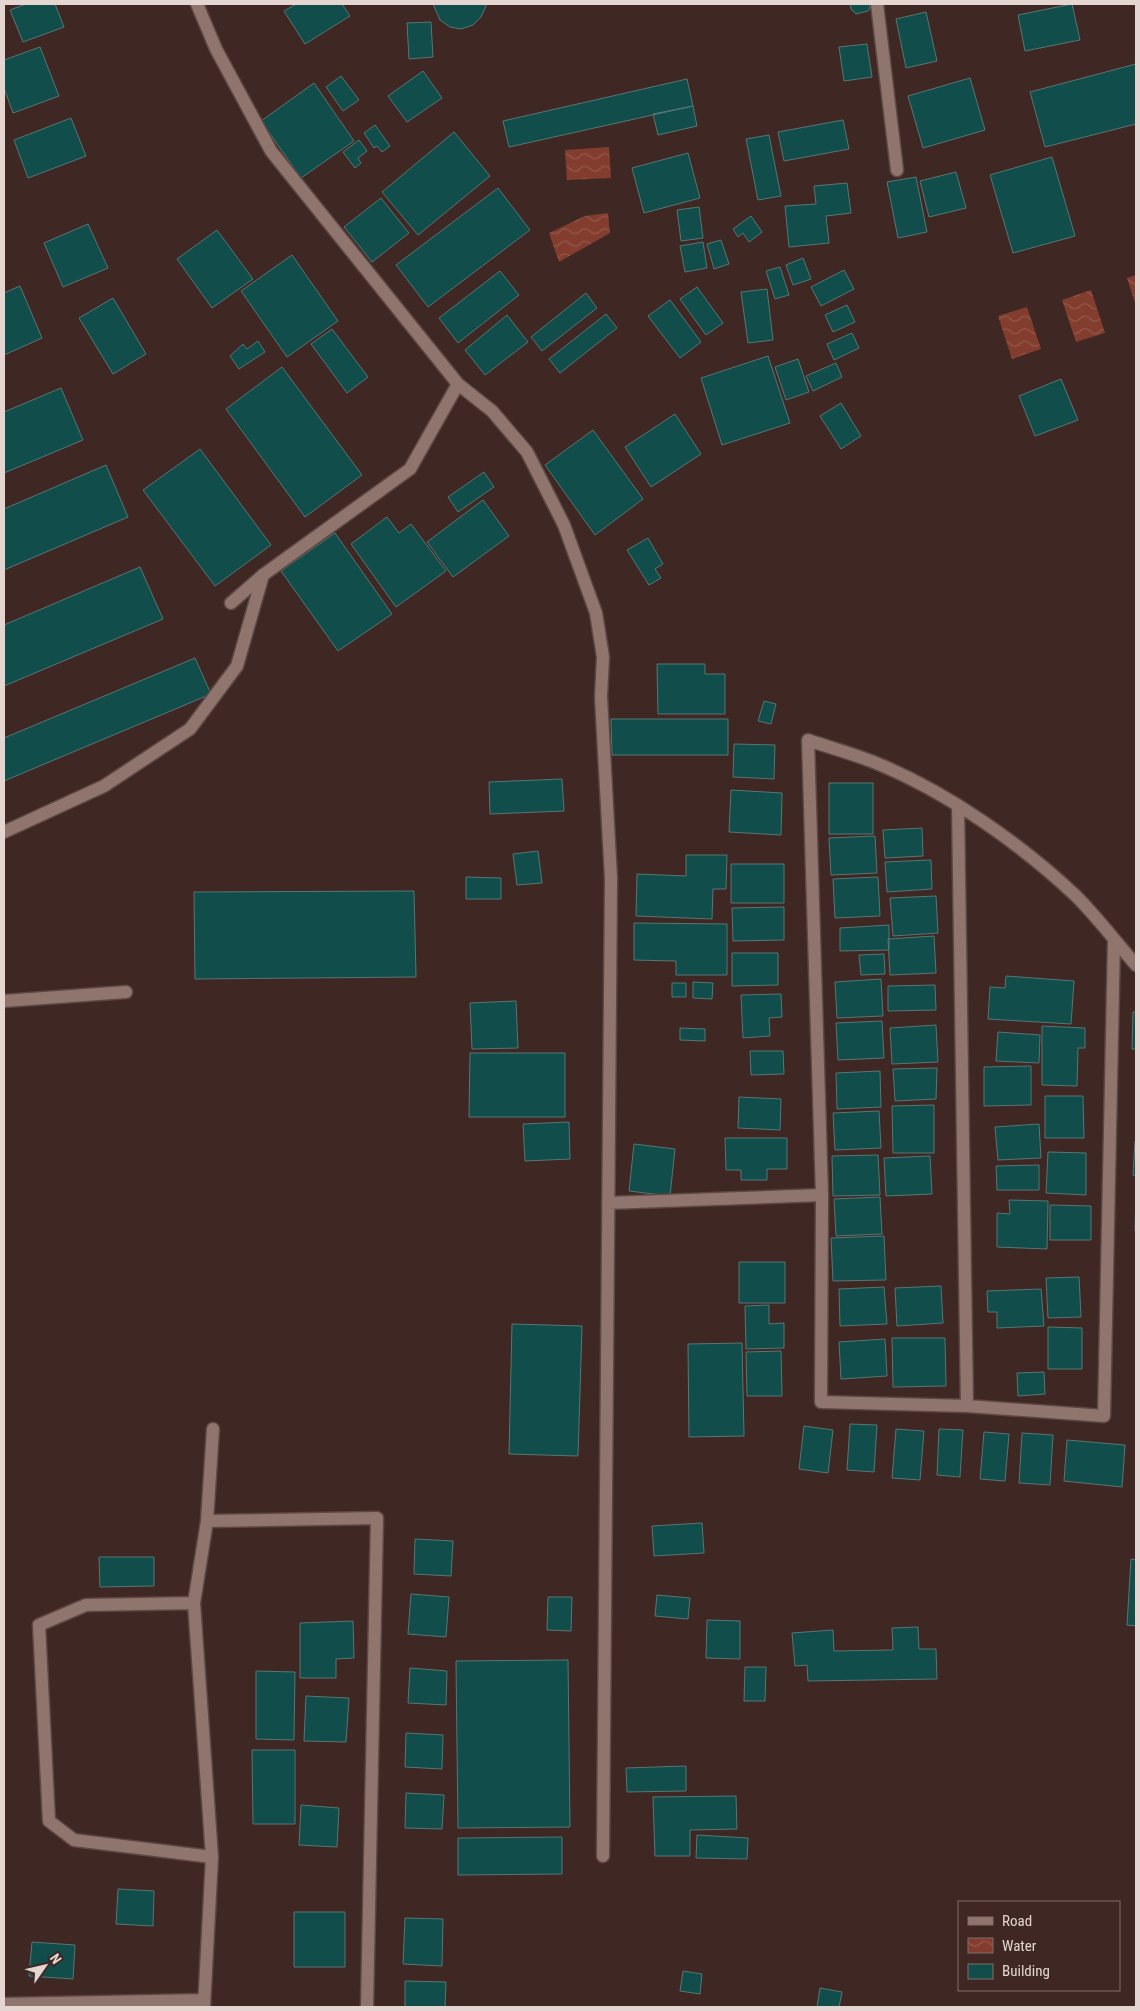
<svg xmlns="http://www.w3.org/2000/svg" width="1140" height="2011" font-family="'Roboto Condensed',sans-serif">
	<defs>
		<pattern id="water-waves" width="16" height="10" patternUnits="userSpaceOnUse" patternTransform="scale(1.25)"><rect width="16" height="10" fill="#823d2e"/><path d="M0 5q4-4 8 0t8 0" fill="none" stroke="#94584b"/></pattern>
	</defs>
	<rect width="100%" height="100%" fill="#3f2823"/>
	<!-- water -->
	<path fill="url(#water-waves)" d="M 609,147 L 611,178 L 567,180 L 565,150 Z
		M 608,213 L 610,233 L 559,262 L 549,233 L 585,216 Z
		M 1136,275 L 1136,306 L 1127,278 Z
		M 1091,290 L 1105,333 L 1076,342 L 1062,300 Z
		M 1027,307 L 1041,349 L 1012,359 L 998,316 Z"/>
	<!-- building -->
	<path fill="#114d4a" stroke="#577674" d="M 26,4 L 55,4 L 64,27 L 23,42 L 10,10 Z
		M 296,4 L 342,4 L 350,16 L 305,44 L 284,11 Z
		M 433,4 L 486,4 L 486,6 L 481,17 L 473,25 L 461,29 L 450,27 L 440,20 Z
		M 850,4 L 871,4 L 868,11 L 856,14 L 851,9 Z
		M 1072,4 L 1080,40 L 1025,51 L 1018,15 Z
		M 926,12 L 937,61 L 906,68 L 896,19 Z
		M 431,22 L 433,57 L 409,59 L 407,23 Z
		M 867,44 L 872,77 L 844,81 L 839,47 Z
		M 40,47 L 59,96 L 13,113 L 4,88 L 4,60 Z
		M 1136,64 L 1136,124 L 1045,147 L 1030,92 Z
		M 423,71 L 442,98 L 407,122 L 388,96 Z
		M 341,76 L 359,100 L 343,111 L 326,87 Z
		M 970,78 L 985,130 L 923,148 L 908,96 Z
		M 687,79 L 693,106 L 509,147 L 503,121 Z
		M 314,83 L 354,141 L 301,178 L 261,121 Z
		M 693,106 L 697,126 L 658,135 L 653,114 Z
		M 71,118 L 86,156 L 28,178 L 14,140 Z
		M 843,120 L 849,149 L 784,161 L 778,132 Z
		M 375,125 L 390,146 L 382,152 L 377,146 L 374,148 L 364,133 Z
		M 454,132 L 490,176 L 418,235 L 382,192 Z
		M 769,135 L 781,196 L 758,200 L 746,139 Z
		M 359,140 L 367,151 L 358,158 L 361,163 L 355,168 L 343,152 Z
		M 688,153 L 700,198 L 644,213 L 632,168 Z
		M 1052,157 L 1075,236 L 1013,253 L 990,175 Z
		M 956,172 L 966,208 L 929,217 L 920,181 Z
		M 916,177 L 927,232 L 898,238 L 887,182 Z
		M 847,183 L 851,213 L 826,216 L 829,243 L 789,247 L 785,206 L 816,204 L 814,186 Z
		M 498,188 L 530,230 L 428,307 L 396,265 Z
		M 381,198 L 409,233 L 372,262 L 344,227 Z
		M 699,207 L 703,238 L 681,241 L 677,210 Z
		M 751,216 L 762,232 L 749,242 L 743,233 L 738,237 L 733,229 Z
		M 88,224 L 108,268 L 63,287 L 44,243 Z
		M 217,230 L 253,279 L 212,308 L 177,259 Z
		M 721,240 L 729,264 L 714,269 L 707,244 Z
		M 703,242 L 707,268 L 685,272 L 680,246 Z
		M 292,255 L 338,321 L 287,357 L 241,291 Z
		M 803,258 L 811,279 L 793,285 L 786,265 Z
		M 780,267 L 789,295 L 775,299 L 766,271 Z
		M 844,270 L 854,289 L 821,306 L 811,287 Z
		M 500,271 L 519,295 L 458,343 L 439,318 Z
		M 20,286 L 42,338 L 4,355 L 4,293 Z
		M 697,287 L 723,323 L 706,335 L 680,299 Z
		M 767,289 L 773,340 L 748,343 L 741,292 Z
		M 586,293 L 597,308 L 542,351 L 531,337 Z
		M 113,298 L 146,354 L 113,374 L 79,318 Z
		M 670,300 L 701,342 L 680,358 L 648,316 Z
		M 847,305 L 855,322 L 833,332 L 825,315 Z
		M 606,314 L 617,328 L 560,373 L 549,359 Z
		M 507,315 L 528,342 L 485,375 L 465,350 Z
		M 332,329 L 368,377 L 347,393 L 311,344 Z
		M 852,333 L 859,348 L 834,360 L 827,344 Z
		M 258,341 L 265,352 L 239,369 L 230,356 L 243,344 L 247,349 Z
		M 768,356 L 790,423 L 722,445 L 701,378 Z
		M 798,359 L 809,392 L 786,400 L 775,367 Z
		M 836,363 L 842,377 L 813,391 L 806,376 Z
		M 282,367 L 362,475 L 305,517 L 226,409 Z
		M 1061,379 L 1078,420 L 1035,436 L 1019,396 Z
		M 61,388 L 83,440 L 4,473 L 4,412 Z
		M 841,403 L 861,436 L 841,449 L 820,416 Z
		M 675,414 L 701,454 L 651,487 L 625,447 Z
		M 593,430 L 643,499 L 595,535 L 545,465 Z
		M 200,449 L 271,545 L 215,586 L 143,490 Z
		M 106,465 L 128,517 L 4,570 L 4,509 Z
		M 484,472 L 494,487 L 458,512 L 448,497 Z
		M 483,500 L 509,536 L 453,577 L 427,542 Z
		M 387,517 L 399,533 L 411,524 L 446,571 L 396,607 L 351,544 Z
		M 335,533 L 392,614 L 338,651 L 281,571 Z
		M 648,538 L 663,564 L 655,569 L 661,578 L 649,585 L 627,550 Z
		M 140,567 L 163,619 L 4,686 L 4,625 Z
		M 195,658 L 211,694 L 4,781 L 4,738 Z
		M 657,664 L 705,664 L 705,674 L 725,674 L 725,714 L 658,714 Z
		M 764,701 L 776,704 L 771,724 L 758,721 Z
		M 611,719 L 728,719 L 728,755 L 612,755 Z
		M 734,744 L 775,745 L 774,779 L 733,777 Z
		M 562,779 L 564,811 L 490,814 L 489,782 Z
		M 829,783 L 873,783 L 873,834 L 829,834 Z
		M 731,790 L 782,793 L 781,835 L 729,832 Z
		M 922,828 L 923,856 L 885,858 L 883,830 Z
		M 875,836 L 877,873 L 831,875 L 829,838 Z
		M 538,851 L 542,883 L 517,885 L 513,854 Z
		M 686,855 L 727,855 L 726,889 L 713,889 L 712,919 L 636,916 L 637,874 L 686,876 Z
		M 931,860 L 932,889 L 887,892 L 885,862 Z
		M 731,864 L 784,864 L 784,903 L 731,903 Z
		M 466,877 L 501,878 L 501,899 L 466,899 Z
		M 878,877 L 880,916 L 835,918 L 833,879 Z
		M 414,891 L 416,977 L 195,979 L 194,892 Z
		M 936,896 L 938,933 L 893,936 L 890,898 Z
		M 784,907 L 784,940 L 733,941 L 732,908 Z
		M 634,923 L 727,924 L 727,975 L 676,975 L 676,961 L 634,960 Z
		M 889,925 L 889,950 L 840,951 L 840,928 Z
		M 934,936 L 936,973 L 890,975 L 888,939 Z
		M 732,953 L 778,953 L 778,985 L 732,986 Z
		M 884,954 L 885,974 L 861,975 L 859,955 Z
		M 1006,976 L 1074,981 L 1071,1024 L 988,1019 L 990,987 L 1005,988 Z
		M 881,979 L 883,1016 L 837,1018 L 835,982 Z
		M 693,982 L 713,983 L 712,999 L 693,998 Z
		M 672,983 L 686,983 L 686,997 L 672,997 Z
		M 935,985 L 936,1010 L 888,1011 L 888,986 Z
		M 781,994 L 782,1017 L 769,1018 L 770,1036 L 743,1038 L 741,995 Z
		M 516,1001 L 518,1048 L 472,1049 L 470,1003 Z
		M 1133,1012 L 1136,1012 L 1136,1049 L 1132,1049 Z
		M 882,1021 L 884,1058 L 838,1060 L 836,1023 Z
		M 936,1025 L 938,1062 L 892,1064 L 890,1028 Z
		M 1042,1026 L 1085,1028 L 1085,1048 L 1078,1048 L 1077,1086 L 1042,1085 Z
		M 680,1028 L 705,1029 L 705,1041 L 680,1040 Z
		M 998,1032 L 1040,1035 L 1039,1063 L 996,1061 Z
		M 750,1051 L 783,1051 L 784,1074 L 751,1075 Z
		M 470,1053 L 565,1053 L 565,1117 L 469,1117 Z
		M 1031,1066 L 1031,1105 L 984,1106 L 984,1067 Z
		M 937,1068 L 936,1099 L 895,1101 L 893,1069 Z
		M 880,1071 L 881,1107 L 837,1109 L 836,1073 Z
		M 1045,1096 L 1083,1096 L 1084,1138 L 1045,1138 Z
		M 739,1097 L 781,1099 L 780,1130 L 738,1128 Z
		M 934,1105 L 934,1153 L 893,1153 L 892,1106 Z
		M 879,1111 L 881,1148 L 835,1150 L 833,1113 Z
		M 569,1122 L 570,1159 L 525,1161 L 523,1124 Z
		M 1039,1124 L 1041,1158 L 998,1160 L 995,1127 Z
		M 725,1138 L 787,1138 L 787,1169 L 767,1169 L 767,1180 L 741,1180 L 741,1170 L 726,1170 Z
		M 1135,1141 L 1136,1141 L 1136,1176 L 1133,1175 Z
		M 634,1144 L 675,1149 L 670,1196 L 629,1191 Z
		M 1048,1152 L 1086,1153 L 1086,1195 L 1046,1193 Z
		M 878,1155 L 880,1195 L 833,1196 L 832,1156 Z
		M 930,1156 L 932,1194 L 886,1196 L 884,1158 Z
		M 1039,1165 L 1039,1190 L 997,1190 L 996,1166 Z
		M 1136,1192 L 1136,1231 L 1135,1231 Z
		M 880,1197 L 882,1234 L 836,1236 L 834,1199 Z
		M 1009,1200 L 1048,1201 L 1047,1249 L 997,1247 L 997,1213 L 1010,1214 Z
		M 1050,1205 L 1091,1206 L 1091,1240 L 1050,1240 Z
		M 884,1236 L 886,1280 L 833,1281 L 831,1238 Z
		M 739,1262 L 785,1262 L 785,1303 L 739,1303 Z
		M 1079,1277 L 1081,1317 L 1048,1318 L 1046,1278 Z
		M 941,1286 L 943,1323 L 897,1326 L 895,1288 Z
		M 884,1287 L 887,1324 L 840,1326 L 839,1289 Z
		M 1041,1289 L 1044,1326 L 997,1328 L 997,1312 L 988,1312 L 987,1291 Z
		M 769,1305 L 769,1324 L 784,1323 L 784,1348 L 746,1349 L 745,1306 Z
		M 512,1324 L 582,1326 L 578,1456 L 509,1454 Z
		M 1048,1327 L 1082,1328 L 1082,1369 L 1048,1369 Z
		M 892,1338 L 945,1338 L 946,1386 L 893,1387 Z
		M 885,1339 L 887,1376 L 841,1379 L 839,1342 Z
		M 742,1343 L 744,1436 L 689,1437 L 688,1344 Z
		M 781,1351 L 782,1396 L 747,1396 L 746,1352 Z
		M 1044,1372 L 1045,1394 L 1018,1396 L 1017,1373 Z
		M 850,1424 L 877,1425 L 874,1472 L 847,1470 Z
		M 804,1426 L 833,1430 L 828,1473 L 799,1469 Z
		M 896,1429 L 924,1431 L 920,1480 L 892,1478 Z
		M 939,1429 L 963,1430 L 960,1477 L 937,1475 Z
		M 984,1432 L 1009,1434 L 1005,1481 L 980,1479 Z
		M 1022,1433 L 1053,1435 L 1050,1485 L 1019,1483 Z
		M 1067,1440 L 1125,1445 L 1122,1487 L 1064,1481 Z
		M 702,1523 L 704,1553 L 654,1556 L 652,1526 Z
		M 415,1539 L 453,1541 L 451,1576 L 414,1574 Z
		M 99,1557 L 154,1557 L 154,1586 L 100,1587 Z
		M 1131,1559 L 1136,1560 L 1136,1626 L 1127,1625 Z
		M 411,1594 L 449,1597 L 446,1637 L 408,1634 Z
		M 657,1595 L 690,1598 L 688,1619 L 655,1616 Z
		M 548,1597 L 572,1597 L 571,1631 L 547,1630 Z
		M 707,1620 L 740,1621 L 740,1659 L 706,1658 Z
		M 353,1621 L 354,1658 L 336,1659 L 336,1678 L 300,1678 L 300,1623 Z
		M 918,1627 L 919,1649 L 936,1649 L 937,1679 L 808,1681 L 807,1665 L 795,1666 L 792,1633 L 833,1630 L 834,1651 L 893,1650 L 892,1628 Z
		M 568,1660 L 570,1827 L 458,1828 L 456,1661 Z
		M 745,1667 L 766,1667 L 765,1701 L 744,1701 Z
		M 410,1668 L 447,1671 L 446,1705 L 408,1703 Z
		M 256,1671 L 295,1672 L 294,1740 L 256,1739 Z
		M 306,1696 L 349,1698 L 346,1742 L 304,1741 Z
		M 406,1733 L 443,1735 L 442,1769 L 405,1767 Z
		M 252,1750 L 295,1750 L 295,1824 L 253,1824 Z
		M 686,1766 L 686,1791 L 627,1792 L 626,1768 Z
		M 406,1793 L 444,1795 L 442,1829 L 405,1828 Z
		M 736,1796 L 737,1829 L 690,1830 L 690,1856 L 655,1856 L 653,1797 Z
		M 301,1805 L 339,1808 L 337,1847 L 299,1845 Z
		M 697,1835 L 748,1838 L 747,1859 L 696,1858 Z
		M 562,1837 L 562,1874 L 458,1875 L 458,1838 Z
		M 118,1889 L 154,1891 L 153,1926 L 116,1924 Z
		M 294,1912 L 345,1912 L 345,1967 L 294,1967 Z
		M 405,1918 L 443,1919 L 442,1966 L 403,1964 Z
		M 32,1942 L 75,1945 L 73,1979 L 29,1976 Z
		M 683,1971 L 702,1974 L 700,1994 L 680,1991 Z
		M 405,1981 L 446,1982 L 445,2007 L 405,2007 Z
		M 820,1988 L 842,1992 L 839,2007 L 817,2007 Z"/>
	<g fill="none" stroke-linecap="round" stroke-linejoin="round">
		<!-- service casing -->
		<g stroke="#5b4743" stroke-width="15">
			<path id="service" d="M 4,832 L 104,786 L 190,729 L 237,666 L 263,575
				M 4,1001 L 126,992"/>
		</g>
		<!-- minor casing -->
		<g stroke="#5b4743" stroke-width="15">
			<path id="minor" d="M 197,4 L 216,49 L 271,151 L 458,384 L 492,411 L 527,452 L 564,525 L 596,613 L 603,657 L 601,697 L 611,878 L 603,1856
				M 877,4 L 897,170
				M 231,603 L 263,575 L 410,469 L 458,384
				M 958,806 L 967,1406
				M 1114,940 L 1104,1416 L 967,1406 L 821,1402 L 822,1195 L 808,740 C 831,748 854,754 876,763 C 947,792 1021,844 1076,896 C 1097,917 1116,942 1136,965
				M 608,1203 L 822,1195
				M 207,1521 L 377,1518 L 367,2007
				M 194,1603 L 86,1605 L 39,1625 L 49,1821 L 74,1840 L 212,1857
				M 4,2004 L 204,2000
				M 204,2007 L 212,1857 L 194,1603 L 207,1521 L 213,1429"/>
		</g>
		<!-- service -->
		<use href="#service" stroke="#90746e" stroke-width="12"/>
		<!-- minor -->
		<use href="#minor" stroke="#90746e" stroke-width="12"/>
	</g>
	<!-- border -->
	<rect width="1140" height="2011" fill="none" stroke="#e5d5d1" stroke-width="10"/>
	<!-- legend -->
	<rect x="958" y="1901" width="162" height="90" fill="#3f2823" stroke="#816d69"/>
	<rect x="968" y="1917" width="25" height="8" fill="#90746e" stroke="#816d69"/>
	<text x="1002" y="1926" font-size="15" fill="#e5d5d1">Road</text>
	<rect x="968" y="1938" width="25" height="15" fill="url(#water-waves)" stroke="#816d69"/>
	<text x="1002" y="1951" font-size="15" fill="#e5d5d1">Water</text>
	<rect x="968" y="1964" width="25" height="15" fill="#114d4a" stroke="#816d69"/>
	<text x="1002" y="1976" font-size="15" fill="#e5d5d1">Building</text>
	<!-- north arrow -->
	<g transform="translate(45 1966) rotate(56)" stroke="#3f2823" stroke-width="4" paint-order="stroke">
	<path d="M0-4L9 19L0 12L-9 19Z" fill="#e5d5d1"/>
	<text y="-8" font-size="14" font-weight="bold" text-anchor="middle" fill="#e5d5d1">N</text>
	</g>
</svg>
